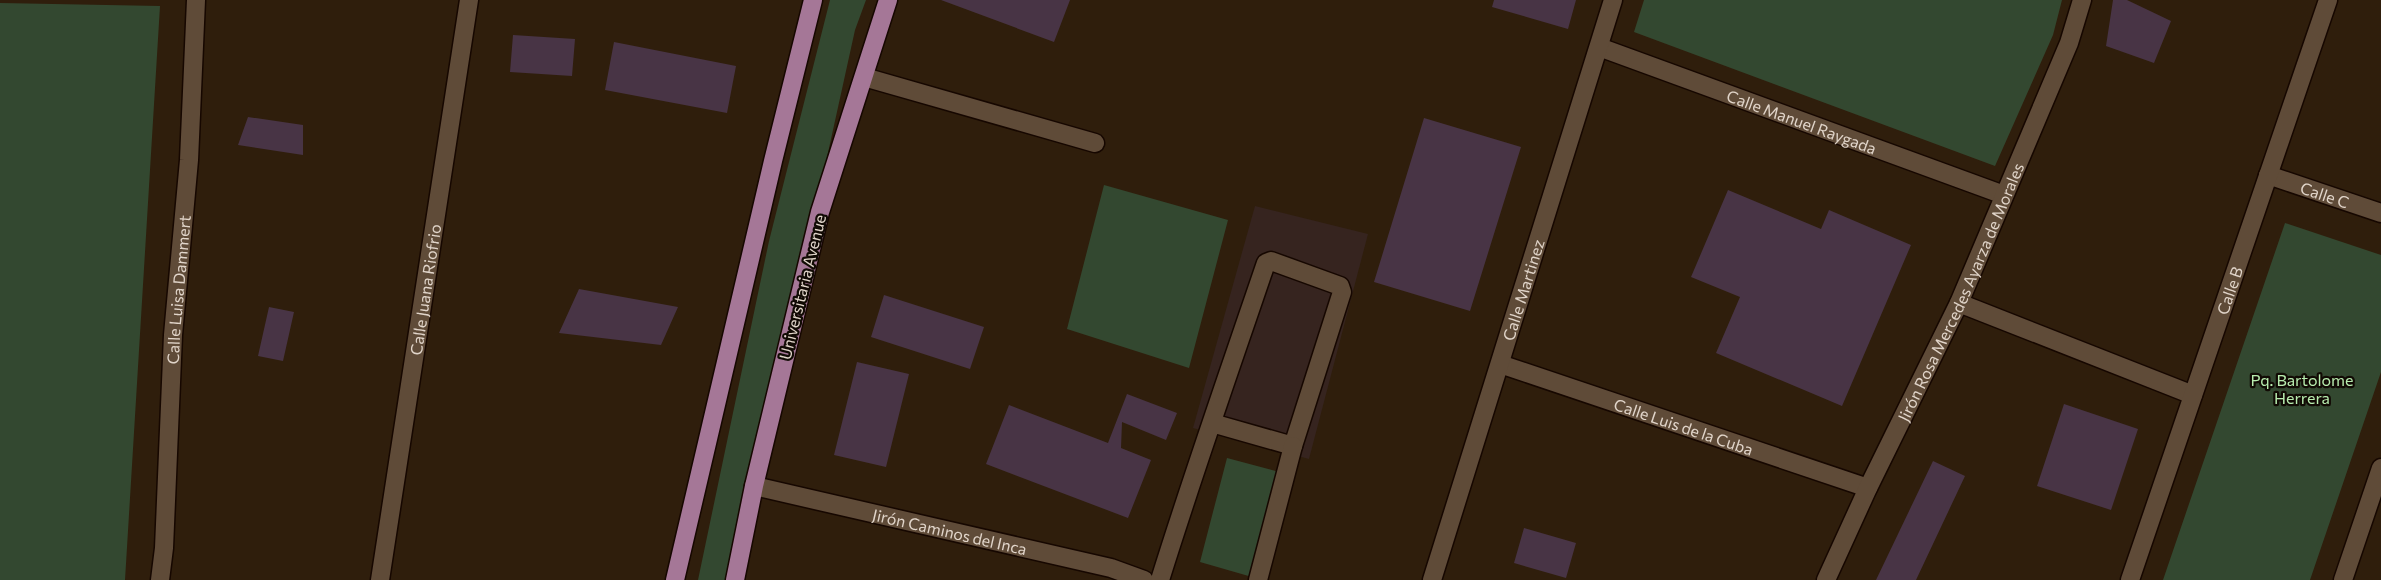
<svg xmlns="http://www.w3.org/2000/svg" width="2381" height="580" font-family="Commissioner,sans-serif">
	<rect width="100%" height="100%" fill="#2f1e0c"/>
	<!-- industrial -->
	<path fill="#36241f" d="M 1255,206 L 1368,234 L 1309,459 L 1193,428 Z"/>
	<!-- green -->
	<path fill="#334830" d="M 830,0 L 866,0 L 855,30 L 734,580 L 698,580 L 769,241 Z
		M 1644,0 L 2062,0 L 2053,35 L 1995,166 L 1634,32 Z
		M 0,3 L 160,6 L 125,580 L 0,580 Z
		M 1104,185 L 1228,220 L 1189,368 L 1067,329 Z
		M 2285,223 L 2381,255 L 2381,372 L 2310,580 L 2163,580 Z
		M 1227,458 L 1287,474 L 1259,579 L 1200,562 Z"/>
	<!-- building -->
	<path fill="#483445" d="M 941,0 L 1070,0 L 1054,42 Z
		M 1494,0 L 1576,0 L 1568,29 L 1492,7 Z
		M 2113,0 L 2127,0 L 2171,21 L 2154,63 L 2106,46 Z
		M 513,35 L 575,39 L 572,76 L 510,72 Z
		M 614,42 L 736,66 L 727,113 L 605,90 Z
		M 248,117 L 303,125 L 303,155 L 238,145 Z
		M 1424,118 L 1521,147 L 1470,311 L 1374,282 Z
		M 1728,190 L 1821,229 L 1829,210 L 1911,245 L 1842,406 L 1716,353 L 1740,297 L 1691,277 Z
		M 579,289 L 678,307 L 661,345 L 559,333 Z
		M 884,295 L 984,327 L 970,369 L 871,337 Z
		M 269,307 L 294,312 L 283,361 L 258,356 Z
		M 857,362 L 909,374 L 886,467 L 834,455 Z
		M 1127,394 L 1177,413 L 1166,440 L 1122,422 L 1121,448 L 1151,460 L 1128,518 L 986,464 L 1009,405 L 1108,443 Z
		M 2064,404 L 2138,429 L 2111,510 L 2037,486 Z
		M 1933,461 L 1965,476 L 1916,580 L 1876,580 Z
		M 1524,528 L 1576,543 L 1566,578 L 1514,563 Z"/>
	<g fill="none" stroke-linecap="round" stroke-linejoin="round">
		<!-- minor casing -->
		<g stroke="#160700" stroke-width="21">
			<g id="minor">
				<path id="s1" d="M 1599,47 L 2004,195"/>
				<path d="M 864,77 L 1095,143"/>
				<path id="s2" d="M 2268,175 L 2381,213"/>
				<path d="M 1959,303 L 2193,395"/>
				<path id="s3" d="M 1500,364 L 1868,488"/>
				<path id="s4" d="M 754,486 L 1111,568 L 1144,580"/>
				<path id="s5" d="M 160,580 L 164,548 L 173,335 L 189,160 L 196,0"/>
				<path id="s6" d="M 380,580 L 469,0"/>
				<path d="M 1160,580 C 1193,474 1230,369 1266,263 L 1271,261 L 1340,286 L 1342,292 L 1293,446 L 1212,423"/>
				<path d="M 1258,580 L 1293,446"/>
				<path id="s7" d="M 1432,580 L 1613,0"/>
				<path id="s8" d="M 1826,580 L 1868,488 L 1959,303 L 2069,43 L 2082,0"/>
				<path id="s9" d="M 2130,580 L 2328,0"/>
				<path d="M 2343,580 L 2381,468"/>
			</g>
		</g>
		<!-- major casing -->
		<g stroke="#160700" stroke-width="21">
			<path id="major" d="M 675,580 L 773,161 L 813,0
				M 735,580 L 754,486 L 820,212 L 888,0"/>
		</g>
		<!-- minor -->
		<use href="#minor" stroke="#5f4b38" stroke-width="18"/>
		<!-- major -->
		<use href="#major" stroke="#a57797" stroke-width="18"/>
	</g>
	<g text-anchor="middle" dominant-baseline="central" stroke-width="4.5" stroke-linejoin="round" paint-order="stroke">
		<!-- street labels -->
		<g font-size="16" fill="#e1d5ca" stroke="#110a04">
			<text stroke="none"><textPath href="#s1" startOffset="216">Calle Manuel Raygada</textPath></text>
			<text stroke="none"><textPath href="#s2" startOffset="60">Calle C</textPath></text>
			<text transform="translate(802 287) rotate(-76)">Universitaria Avenue</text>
			<text stroke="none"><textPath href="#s5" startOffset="291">Calle Luisa Dammert</textPath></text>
			<text stroke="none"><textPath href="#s6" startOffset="294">Calle Juana Riofrio</textPath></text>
			<text stroke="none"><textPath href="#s7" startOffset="304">Calle Martinez</textPath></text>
			<text stroke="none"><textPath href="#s9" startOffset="306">Calle B</textPath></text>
			<text stroke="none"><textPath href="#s8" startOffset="318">Jirón Rosa Mercedes Ayarza de Morales</textPath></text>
			<text stroke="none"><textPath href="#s3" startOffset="194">Calle Luis de la Cuba</textPath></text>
			<text stroke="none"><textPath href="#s4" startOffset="201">Jirón Caminos del Inca</textPath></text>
		</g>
		<!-- park labels -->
		<g font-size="16" fill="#b8edaf" stroke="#110a04">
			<text x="2302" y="379">Pq. Bartolome<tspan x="2302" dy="18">Herrera</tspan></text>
		</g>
	</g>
</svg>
